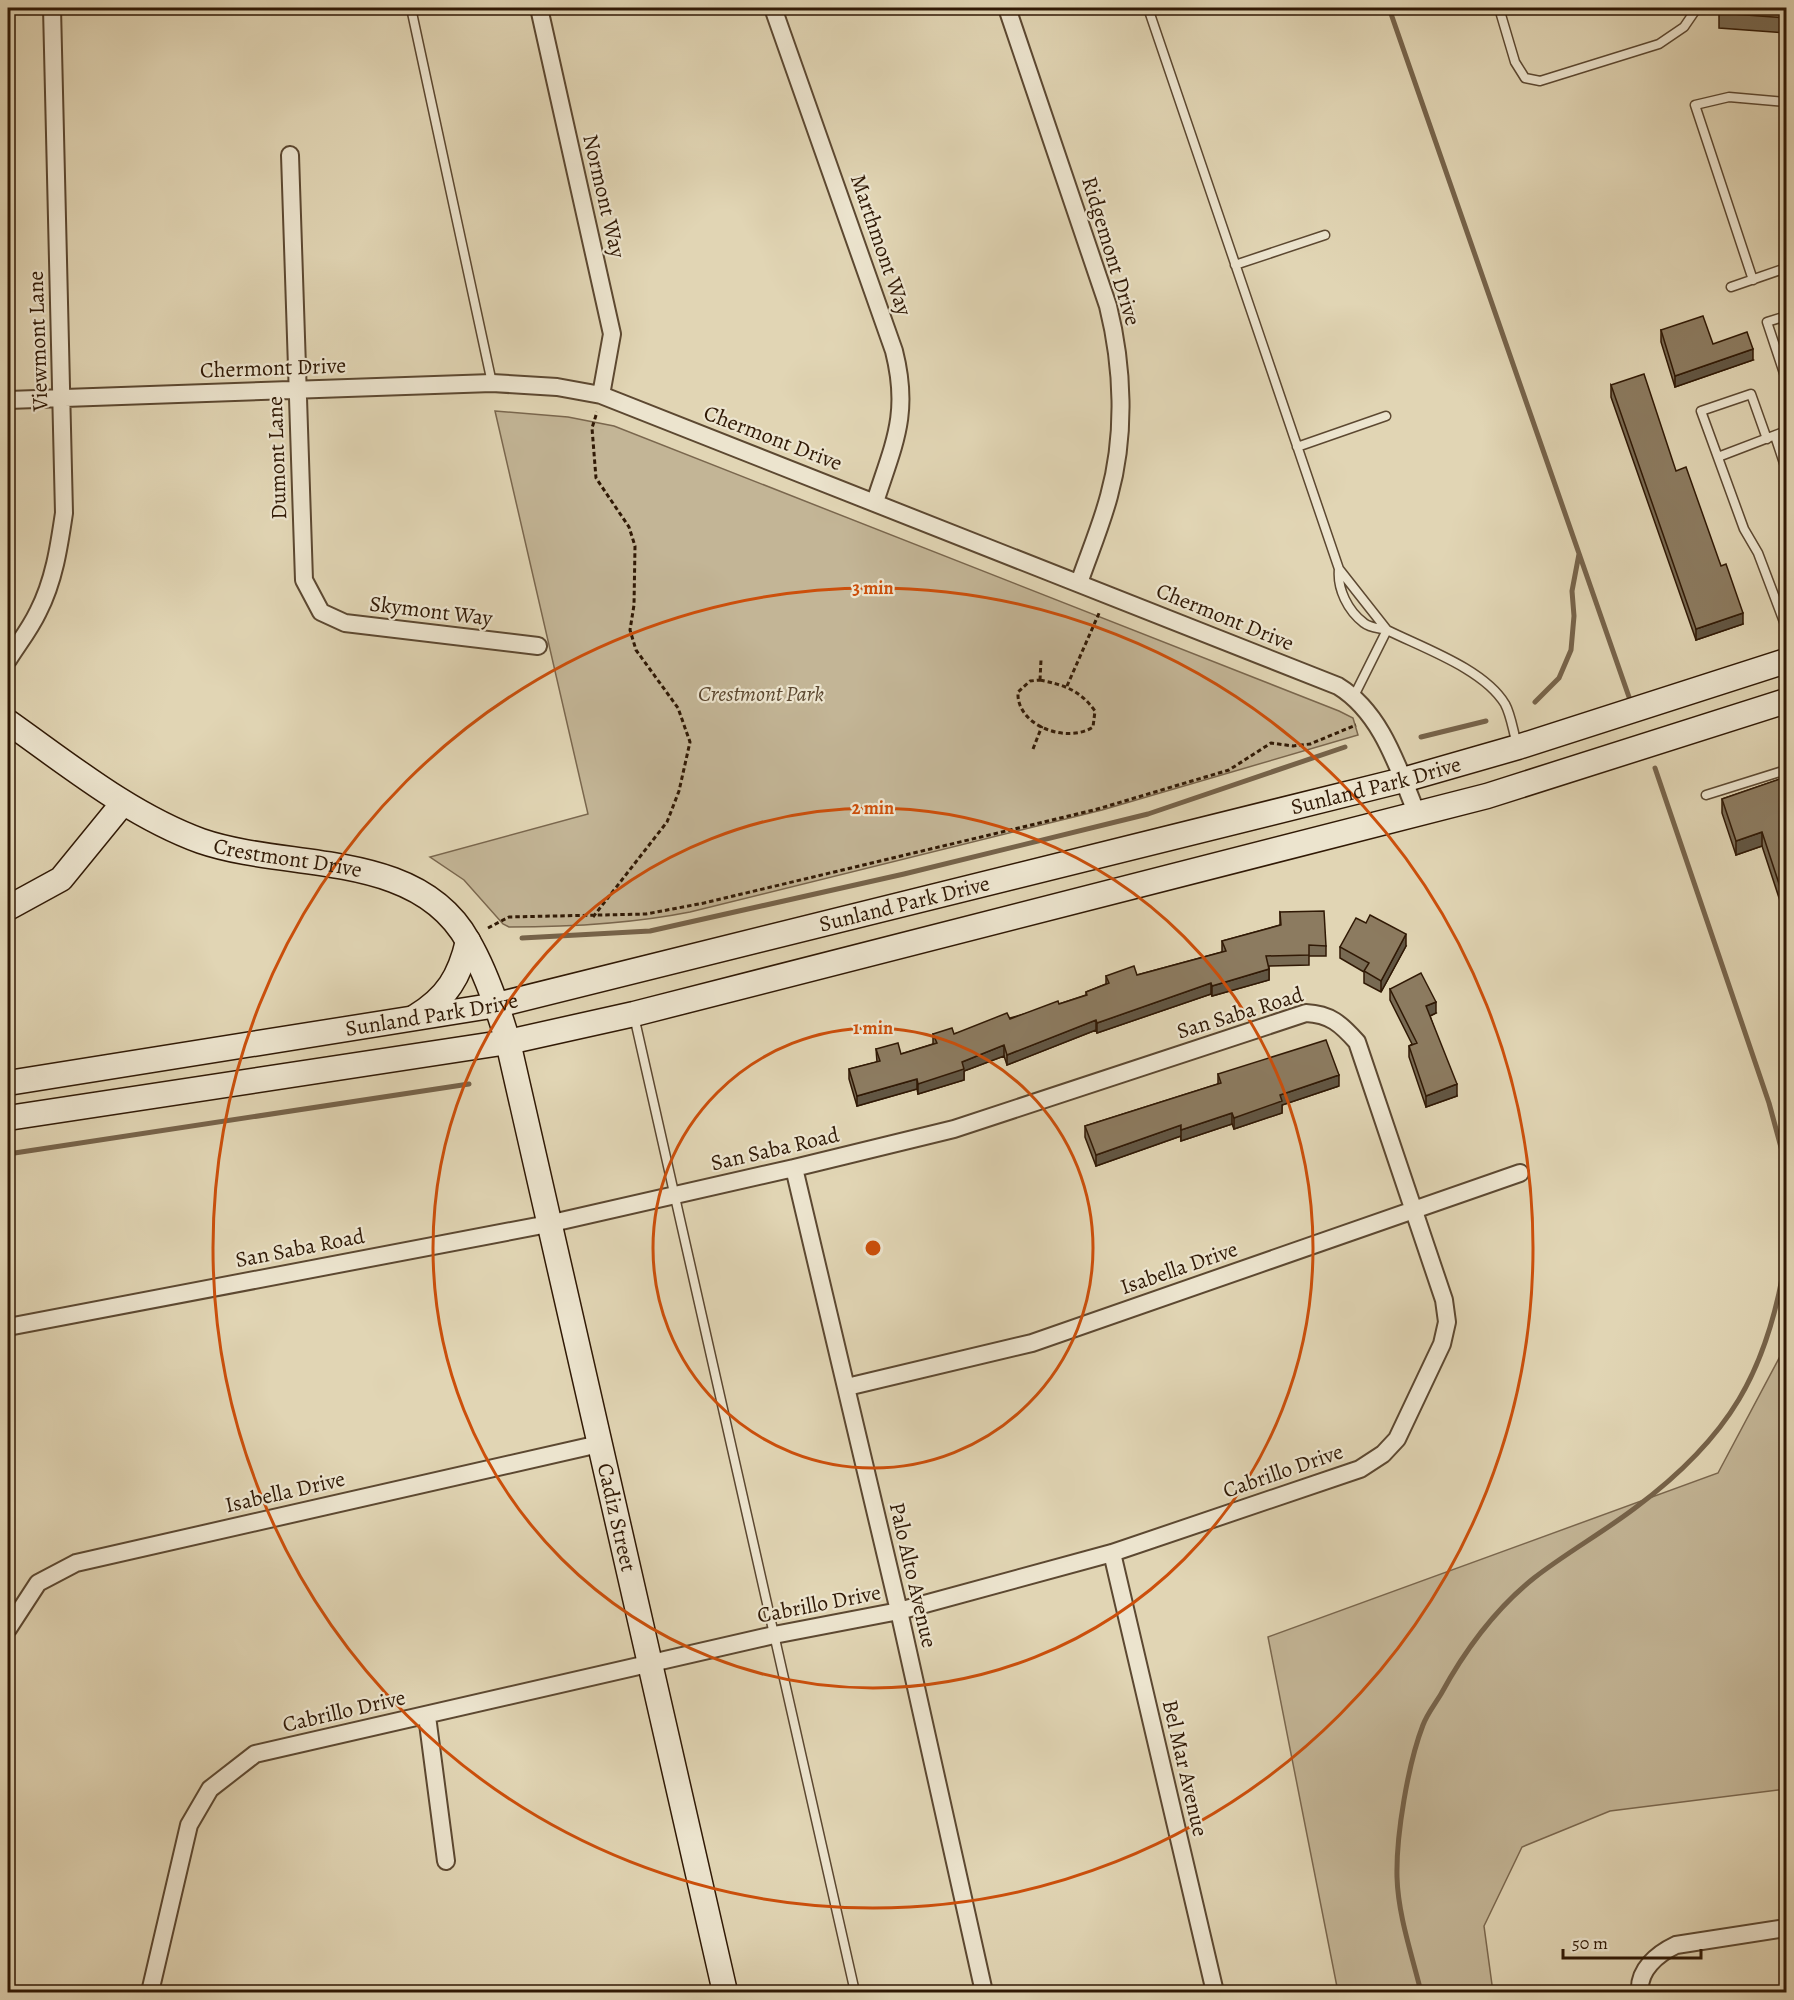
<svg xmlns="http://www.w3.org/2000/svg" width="1794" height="2000" font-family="Alegreya,serif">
	<rect width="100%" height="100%" fill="#e1d5b4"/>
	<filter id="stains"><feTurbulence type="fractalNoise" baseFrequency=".00333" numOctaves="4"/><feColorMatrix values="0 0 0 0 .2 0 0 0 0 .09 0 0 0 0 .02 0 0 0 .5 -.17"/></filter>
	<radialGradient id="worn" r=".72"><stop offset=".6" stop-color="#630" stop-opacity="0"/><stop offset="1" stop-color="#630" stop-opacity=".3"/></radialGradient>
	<!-- green -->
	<path fill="#c3b596" stroke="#7a674e" stroke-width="1.5" d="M 495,411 L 568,417 L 614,426 L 1339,711 L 1353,718 L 1358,735 L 1102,810 L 690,912 C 630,924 571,927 509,927 L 503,924 L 464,880 L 430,857 L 588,814 Z
		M 1786,1345 L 1786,1789 L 1610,1811 L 1522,1847 L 1484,1926 L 1493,1992 L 1338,1992 L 1268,1637 L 1718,1473 Z"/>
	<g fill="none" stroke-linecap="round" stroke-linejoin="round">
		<!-- stream -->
		<path stroke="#76634a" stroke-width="5" d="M 1389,8 L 1629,697
			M 1535,702 L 1559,678 L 1571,650 L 1574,616 L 1572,591 L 1579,554
			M 1421,737 L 1486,721
			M 1655,768 L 1769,1103 L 1782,1151 L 1786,1187
			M 522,938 L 650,931 L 904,874 L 1148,814 L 1345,747
			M 8,1154 L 469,1084
			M 1421,1992 C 1412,1955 1398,1915 1397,1877 C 1396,1835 1408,1764 1423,1725 C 1427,1714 1435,1704 1441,1694 C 1465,1650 1494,1610 1534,1578 C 1566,1553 1602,1533 1635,1508 C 1729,1438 1768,1372 1786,1256"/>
		<!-- lane casing -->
		<g stroke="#5c4831" stroke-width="11">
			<path id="lane" d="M 411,8 L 492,383
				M 1148,8 L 1339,569
				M 1499,8 L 1515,62 L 1525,78 L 1540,81 L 1659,44 L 1684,27 L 1697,8
				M 1235,265 L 1325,235
				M 1753,280 L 1695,105 L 1729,97 L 1786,102
				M 1731,287 L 1786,268
				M 1786,316 L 1767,322 L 1786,379
				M 1775,436 L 1786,469
				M 1767,439 L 1751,394 L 1701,411 L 1744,529 L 1758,553 L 1786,627
				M 1297,447 L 1386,416
				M 1718,457 L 1786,431
				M 1339,569 L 1387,630 C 1380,628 1370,628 1364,623 C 1348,611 1337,589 1339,569 Z
				M 1354,696 L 1387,630 C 1423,648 1484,669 1505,704 C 1511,715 1513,731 1517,744
				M 1706,795 L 1786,770
				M 634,1016 L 855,1992"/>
		</g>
		<!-- street casing -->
		<g stroke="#5c4831" stroke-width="20">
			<path id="street" d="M 539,8 L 612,334 L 601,395
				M 773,8 L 894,351 C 910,414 894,443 875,502
				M 1007,8 L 1108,306 C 1123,366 1126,435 1109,496 C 1101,526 1089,554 1079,583
				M 290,155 L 304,580 L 321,612 L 345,623 L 538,646
				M 8,400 L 492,383 L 557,387 L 601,395 L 1338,686 C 1382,713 1398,768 1417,814
				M 8,660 C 18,644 30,629 38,612 C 54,581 59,547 64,513 L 52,8
				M 794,1168 L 899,1611 L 984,1992
				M 8,1327 L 548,1224 L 794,1168 L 954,1129 L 1306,1013 C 1330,1014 1341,1024 1357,1042 L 1444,1300 L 1447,1322 L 1442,1344 L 1397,1439 L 1383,1454 L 1360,1469 L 1112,1553 L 899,1611 L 774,1635 L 255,1754 L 210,1789 L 189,1825 L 150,1992
				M 847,1387 L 1032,1343 L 1520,1173
				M 1112,1553 L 1215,1992
				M 8,1629 L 38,1583 L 76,1563 L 599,1444
				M 427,1716 L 446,1861
				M 1640,1992 C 1638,1970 1657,1954 1676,1945 L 1786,1928"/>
		</g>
		<!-- secondary casing -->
		<g stroke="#301905" stroke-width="27">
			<g id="secondary">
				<path id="s1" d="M 8,722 C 69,765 130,815 201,841 C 288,871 417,849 468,941 C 486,972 498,1008 508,1042 L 725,1992"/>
				<path d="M 8,908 L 61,879 L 123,803"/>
				<path d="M 415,1017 C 447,998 460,976 468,941"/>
				<path id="s2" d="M 8,1083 L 497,1005 L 1403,780 L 1518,747 L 1786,661"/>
				<path d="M 8,1118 L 508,1042 L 634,1014 L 1487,796 L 1786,701"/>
			</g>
		</g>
		<!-- path -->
		<path stroke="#301905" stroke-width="3" stroke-dasharray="4.5 3" stroke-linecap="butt" d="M 1040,680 C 1064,685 1080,690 1095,711 L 1093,727 C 1067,744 1016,726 1018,692 L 1030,681 Z
			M 1040,680 L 1041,660
			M 1067,686 L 1100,611
			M 1033,749 L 1042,726
			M 593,917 L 667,822 L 679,791 L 690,742 L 678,708 L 636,650 L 630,630 L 634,605 L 635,546 L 629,527 L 596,478 L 592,428 L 597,412
			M 488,928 L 509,917 L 646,914 L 704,903 L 1094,810 L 1229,770 L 1271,743 L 1293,746 L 1310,744 L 1356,725"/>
		<!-- lane -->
		<use href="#lane" stroke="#ece4ce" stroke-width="8"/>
		<!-- street -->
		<use href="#street" stroke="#ece4ce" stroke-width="16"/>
		<!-- secondary -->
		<use href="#secondary" stroke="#ece4ce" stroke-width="24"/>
	</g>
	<!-- wall -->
	<path fill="#786a53" stroke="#301905" stroke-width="1.5" d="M 1719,8 L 1786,8 L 1786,33 L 1719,28 Z
		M 1661,330 L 1713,344 L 1753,360 L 1675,387 L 1661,342 Z
		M 1611,385 L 1676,471 L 1721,566 L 1743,624 L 1696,640 L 1611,397 Z
		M 1786,777 L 1786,919 L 1762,846 L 1736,855 L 1722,813 L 1722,799 Z
		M 1280,912 L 1326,946 L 1326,956 L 1309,956 L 1309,965 L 1269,966 L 1269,980 L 1212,996 L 1211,994 L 1097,1033 L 1096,1030 L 1007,1065 L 1004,1056 L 964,1071 L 964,1080 L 918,1094 L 917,1089 L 857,1106 L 849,1079 L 849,1069 L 877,1062 L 876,1049 L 901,1054 L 933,1044 L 933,1034 L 954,1034 L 1059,1004 L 1086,995 L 1086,992 L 1106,984 L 1106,976 L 1137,975 L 1222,952 L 1222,941 L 1280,925 Z
		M 1406,946 L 1381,992 L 1364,983 L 1364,972 L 1340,958 L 1340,947 Z
		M 1390,989 L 1436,1013 L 1430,1016 L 1457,1096 L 1426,1107 L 1409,1057 L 1409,1046 L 1412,1044 L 1390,1000 Z
		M 1218,1074 L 1339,1086 L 1282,1105 L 1282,1113 L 1234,1129 L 1232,1124 L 1181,1141 L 1181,1136 L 1096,1166 L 1085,1137 L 1085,1126 L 1218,1084 Z"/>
	<!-- shaded-wall -->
	<path fill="#625643" stroke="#301905" stroke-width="1.5" d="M 1753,349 L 1753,360 L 1675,387 L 1675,376 Z
		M 1743,613 L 1743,624 L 1696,640 L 1696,629 Z
		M 1762,832 L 1762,846 L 1736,855 L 1736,841 Z
		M 1406,934 L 1406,946 L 1381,992 L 1381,981 Z
		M 1269,969 L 1269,980 L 1212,996 L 1212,986 Z
		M 1211,983 L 1211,994 L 1097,1033 L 1097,1023 Z
		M 1436,1002 L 1436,1013 L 1426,1018 L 1426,1006 Z
		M 1096,1020 L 1096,1030 L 1007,1065 L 1007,1055 Z
		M 1004,1045 L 1004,1056 L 964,1071 L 964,1080 L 918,1094 L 918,1084 L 962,1062 Z
		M 1339,1075 L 1339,1086 L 1282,1105 L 1282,1113 L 1234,1129 L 1234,1118 L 1280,1095 Z
		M 917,1079 L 917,1089 L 857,1106 L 857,1096 Z
		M 1457,1084 L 1457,1096 L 1426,1107 L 1426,1096 Z
		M 1232,1113 L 1232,1124 L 1181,1141 L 1181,1130 Z
		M 1181,1125 L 1181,1136 L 1096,1166 L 1096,1155 Z"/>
	<!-- building -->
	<path fill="#8c7b60" stroke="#301905" stroke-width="1.5" d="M 1719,8 L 1786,8 L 1786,18 L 1719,13 Z
		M 1703,316 L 1713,344 L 1747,332 L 1753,349 L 1675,376 L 1661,330 Z
		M 1644,374 L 1676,471 L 1686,467 L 1721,566 L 1726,564 L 1743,613 L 1696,629 L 1611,385 Z
		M 1786,777 L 1786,905 L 1762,832 L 1736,841 L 1722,799 Z
		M 1324,911 L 1326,946 L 1309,945 L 1309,955 L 1266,956 L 1269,969 L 1212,986 L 1211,983 L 1097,1023 L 1096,1020 L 1007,1055 L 1004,1045 L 962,1062 L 964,1069 L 918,1084 L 917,1079 L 857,1096 L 849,1069 L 880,1061 L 876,1049 L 898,1043 L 901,1054 L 937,1043 L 933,1034 L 952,1028 L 954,1034 L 1007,1013 L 1010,1019 L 1058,1001 L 1059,1004 L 1087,995 L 1086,992 L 1109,983 L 1106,976 L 1134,966 L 1137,975 L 1226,951 L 1222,941 L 1281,925 L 1280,912 Z
		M 1370,915 L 1406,934 L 1381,981 L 1364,971 L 1369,963 L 1340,947 L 1356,918 L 1366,923 Z
		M 1421,973 L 1436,1002 L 1426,1006 L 1457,1084 L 1426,1096 L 1409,1046 L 1417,1043 L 1390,989 Z
		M 1326,1040 L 1339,1075 L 1280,1095 L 1282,1101 L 1234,1118 L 1232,1113 L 1181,1130 L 1181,1125 L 1096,1155 L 1085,1126 L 1221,1083 L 1218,1074 Z"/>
	<!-- distance rings -->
	<g fill="none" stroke="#cc4f0b" stroke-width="3">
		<circle cx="873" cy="1248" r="220"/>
		<circle cx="873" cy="1248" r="440"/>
		<circle cx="873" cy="1248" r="660"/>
	</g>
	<g text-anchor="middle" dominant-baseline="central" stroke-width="4.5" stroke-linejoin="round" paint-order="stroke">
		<!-- street labels -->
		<g font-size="22" fill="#301905" stroke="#ece4ce">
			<text transform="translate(604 196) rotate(77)">Normont Way</text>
			<text transform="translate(881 245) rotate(71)">Marthmont Way</text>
			<text transform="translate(1111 251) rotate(73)">Ridgemont Drive</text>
			<text transform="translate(38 341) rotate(-92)">Viewmont Lane</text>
			<text transform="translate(273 368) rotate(-2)">Chermont Drive</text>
			<text transform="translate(773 438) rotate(21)">Chermont Drive</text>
			<text transform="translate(277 458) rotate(-92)">Dumont Lane</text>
			<text transform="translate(431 611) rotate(7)">Skymont Way</text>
			<text transform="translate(1225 617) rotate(22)">Chermont Drive</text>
			<text stroke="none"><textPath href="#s2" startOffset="1401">Sunland Park Drive</textPath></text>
			<text stroke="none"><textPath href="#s1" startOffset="316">Crestmont Drive</textPath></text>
			<text stroke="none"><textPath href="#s2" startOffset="915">Sunland Park Drive</textPath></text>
			<text transform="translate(1240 1013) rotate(-17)">San Saba Road</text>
			<text stroke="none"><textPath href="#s2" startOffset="429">Sunland Park Drive</textPath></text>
			<text transform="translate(775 1149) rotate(-13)">San Saba Road</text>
			<text transform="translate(300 1248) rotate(-11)">San Saba Road</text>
			<text transform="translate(1179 1268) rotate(-19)">Isabella Drive</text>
			<text transform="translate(1283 1471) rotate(-19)">Cabrillo Drive</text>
			<text transform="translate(285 1492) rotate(-13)">Isabella Drive</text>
			<text stroke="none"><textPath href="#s1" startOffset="1119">Cadiz Street</textPath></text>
			<text transform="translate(913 1575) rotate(77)">Palo Alto Avenue</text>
			<text transform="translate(819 1604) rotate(-11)">Cabrillo Drive</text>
			<text transform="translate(344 1711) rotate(-13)">Cabrillo Drive</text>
			<text transform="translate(1185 1768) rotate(77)">Bel Mar Avenue</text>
		</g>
		<!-- park labels -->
		<g font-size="22" font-style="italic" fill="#5c4830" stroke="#ece4ce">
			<text x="761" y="694">Crestmont Park</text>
		</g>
	</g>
	<circle cx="873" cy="1248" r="9" fill="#cc4f0b" stroke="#ece4ce" stroke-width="3"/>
	<g font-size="18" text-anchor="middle" font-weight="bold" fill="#cc4f0b" stroke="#ece4ce" stroke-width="4.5" stroke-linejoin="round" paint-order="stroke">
		<text x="873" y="594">3 min</text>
		<text x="873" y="814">2 min</text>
		<text x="873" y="1034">1 min</text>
	</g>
	<!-- margin -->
	<rect width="1794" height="2000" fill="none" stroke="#e1d5b4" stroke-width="30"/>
	<rect x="9" y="9" width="1776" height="1982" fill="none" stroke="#301905" stroke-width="3"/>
	<rect x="15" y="15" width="1764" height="1970" fill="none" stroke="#301905" stroke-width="1.5"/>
	<!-- scale -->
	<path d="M1563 1949v9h138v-9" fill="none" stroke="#301905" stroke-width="3"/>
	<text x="1572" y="1949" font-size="18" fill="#301905" stroke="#ece4ce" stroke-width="4.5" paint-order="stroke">50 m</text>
	<rect width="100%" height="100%" filter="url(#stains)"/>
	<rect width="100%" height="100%" fill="url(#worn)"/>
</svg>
